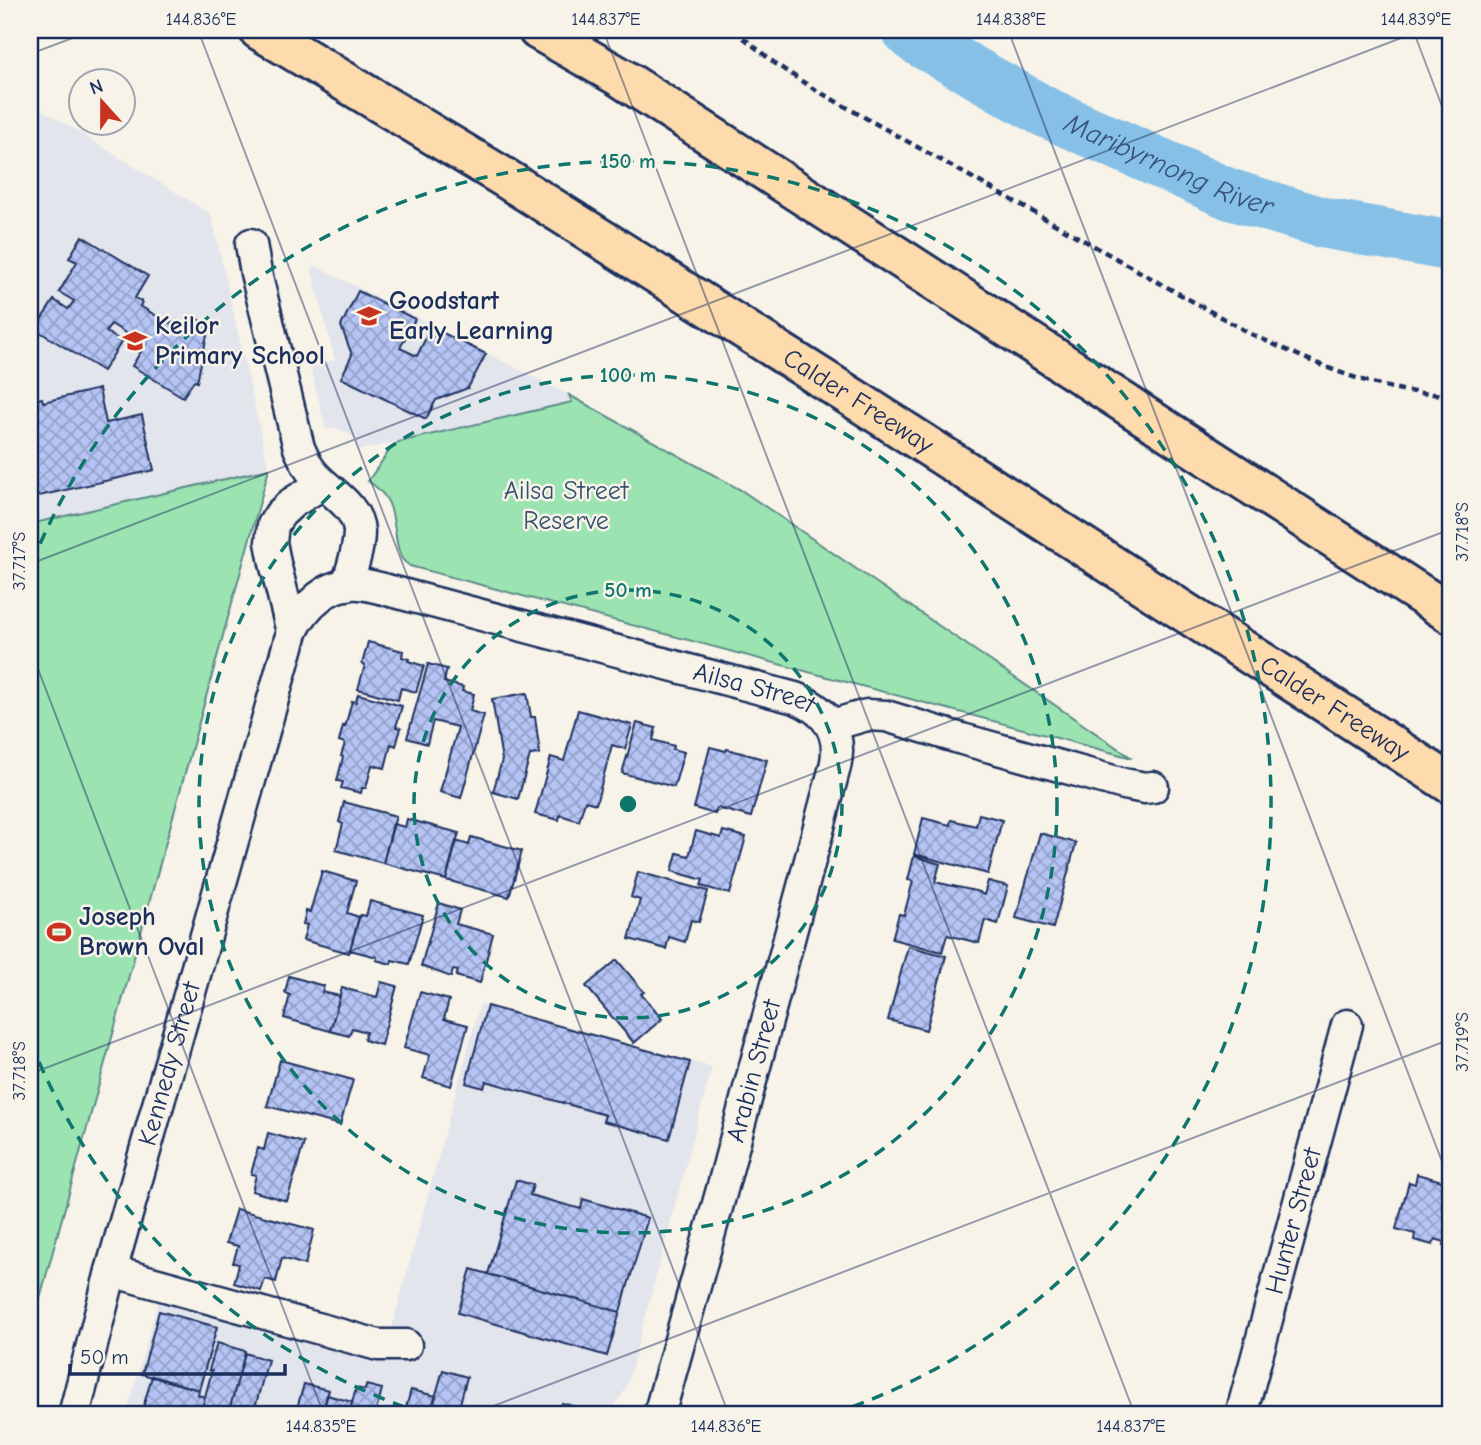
<svg xmlns="http://www.w3.org/2000/svg" width="1481" height="1445" font-family="'Comic Neue',sans-serif">
	<defs>
		<pattern id="building-cross-hatch" width="8" height="8" patternUnits="userSpaceOnUse" patternTransform="scale(1.75)"><rect width="8" height="8" fill="#b5c4f4"/><path d="M0 0l8 8M0 8l8-8" fill="none" stroke="#92a0c9"/></pattern>
	</defs>
	<rect width="100%" height="100%" fill="#f7f3e8"/>
	<filter id="ink" filterUnits="userSpaceOnUse"><feTurbulence type="fractalNoise" baseFrequency=".0143" numOctaves="2"/><feDisplacementMap in="SourceGraphic" scale="14" xChannelSelector="R" yChannelSelector="G"/><feConvolveMatrix kernelMatrix="1 2 1 2 8 2 1 2 1" color-interpolation-filters="sRGB"/></filter>
	<g filter="url(#ink)">
		<!-- built -->
		<path fill="#e3e5ec" d="M 30,102 L 211,214 L 269,469 L 30,524 Z
			M 314,265 L 569,395 L 572,401 L 358,451 L 354,438 L 346,432 L 335,428 L 326,429 L 310,366 L 335,360 L 312,272 Z
			M 480,1004 L 712,1067 L 626,1389 L 606,1415 L 126,1415 L 161,1291 L 389,1338 Z"/>
		<!-- park -->
		<path fill="#9be4b2" stroke="#5b8a88" stroke-width="2" d="M 569,395 L 741,490 L 1132,758 L 410,566 C 408,564 404,562 402,559 C 399,553 397,544 396,537 C 392,510 392,497 368,481 L 392,447 L 399,442 L 572,402 Z
			M 269,469 L 30,1334 L 30,524 Z"/>
		<g fill="none" stroke-linecap="round" stroke-linejoin="round">
			<!-- river -->
			<path stroke="#87c0e6" stroke-width="51" id="s1" d="M 907,30 L 916,39 L 1045,112 L 1229,194 L 1324,223 L 1451,246"/>
		</g>
		<!-- building -->
		<path fill="url(#building-cross-hatch)" stroke="#1b2f5e" stroke-width="2" d="M 82,236 L 148,276 L 135,298 L 142,302 L 140,306 L 167,322 L 189,325 L 194,317 L 209,326 L 197,382 L 194,381 L 183,397 L 132,366 L 145,345 L 111,324 L 106,332 L 122,341 L 103,371 L 35,329 L 54,300 L 68,309 L 74,301 L 59,292 L 77,262 L 69,258 Z
			M 358,291 L 415,319 L 400,348 L 417,356 L 431,327 L 486,354 L 468,388 L 436,400 L 426,419 L 341,378 L 352,355 L 341,326 Z
			M 99,389 L 106,423 L 142,415 L 154,470 L 30,498 L 30,401 L 42,398 L 43,402 Z
			M 368,642 L 403,651 L 402,657 L 409,659 L 408,661 L 424,666 L 416,692 L 401,688 L 398,700 L 358,689 L 365,665 L 362,664 Z
			M 428,664 L 447,669 L 444,682 L 463,687 L 462,691 L 474,694 L 470,711 L 484,715 L 461,798 L 440,792 L 458,727 L 433,721 L 427,744 L 407,738 Z
			M 527,693 L 531,717 L 535,717 L 540,754 L 530,755 L 518,799 L 493,792 L 502,760 L 492,699 Z
			M 358,694 L 402,706 L 396,727 L 401,728 L 396,746 L 391,744 L 385,768 L 372,765 L 366,788 L 362,788 L 361,793 L 341,788 L 343,782 L 337,781 L 343,757 L 341,756 L 345,743 L 339,741 L 343,726 L 345,727 L 352,701 L 356,702 Z
			M 578,710 L 632,725 L 625,749 L 612,745 L 596,804 L 585,801 L 579,821 L 560,815 L 559,820 L 535,814 L 551,757 L 564,761 Z
			M 637,723 L 656,728 L 653,740 L 674,746 L 673,749 L 684,752 L 674,787 L 622,773 Z
			M 710,747 L 726,751 L 727,749 L 767,760 L 751,817 L 717,808 L 715,814 L 694,808 Z
			M 344,802 L 396,816 L 383,863 L 336,850 L 343,824 L 339,822 Z
			M 979,814 L 1002,820 L 988,874 L 914,854 L 923,818 L 950,825 L 951,820 L 976,826 Z
			M 407,819 L 459,833 L 446,880 L 383,863 L 393,824 L 405,827 Z
			M 696,831 L 721,838 L 723,831 L 746,837 L 730,894 L 701,886 L 703,880 L 672,871 L 677,853 L 689,856 Z
			M 1040,833 L 1076,843 L 1053,928 L 1016,918 Z
			M 471,837 L 522,851 L 509,897 L 446,880 L 456,841 L 469,845 Z
			M 914,856 L 940,864 L 935,882 L 980,892 L 980,893 L 984,895 L 988,881 L 1008,886 L 998,924 L 985,920 L 979,943 L 947,935 L 942,952 L 892,939 L 899,914 L 904,915 L 913,881 L 908,880 Z
			M 322,871 L 356,881 L 347,913 L 359,917 L 349,953 L 303,940 L 307,925 L 303,924 L 306,911 L 310,912 Z
			M 638,872 L 708,891 L 699,922 L 691,920 L 685,942 L 669,937 L 666,949 L 629,939 L 640,900 L 631,897 Z
			M 370,901 L 423,915 L 409,964 L 392,960 L 391,964 L 376,960 L 377,957 L 350,950 L 360,915 L 366,916 Z
			M 439,903 L 460,910 L 456,924 L 493,934 L 480,983 L 456,976 L 458,971 L 453,970 L 451,977 L 421,966 Z
			M 908,946 L 946,956 L 926,1030 L 888,1020 Z
			M 617,960 L 644,992 L 641,994 L 662,1019 L 634,1043 L 586,986 Z
			M 289,976 L 324,986 L 322,992 L 340,996 L 330,1031 L 284,1018 L 290,995 L 285,993 Z
			M 381,982 L 397,986 L 381,1045 L 364,1040 L 366,1032 L 352,1028 L 349,1036 L 330,1031 L 342,988 L 377,997 Z
			M 420,992 L 449,1000 L 444,1019 L 468,1025 L 451,1086 L 423,1078 L 430,1055 L 404,1048 Z
			M 487,1006 L 690,1062 L 669,1139 L 603,1121 L 605,1115 L 486,1081 L 484,1088 L 466,1083 Z
			M 280,1060 L 353,1080 L 340,1125 L 267,1106 Z
			M 268,1133 L 304,1143 L 287,1201 L 252,1191 L 256,1175 L 251,1174 L 258,1148 L 264,1150 Z
			M 1417,1174 L 1449,1183 L 1442,1208 L 1451,1210 L 1451,1247 L 1444,1245 L 1445,1242 L 1435,1239 L 1433,1245 L 1414,1240 L 1415,1234 L 1396,1229 L 1409,1182 L 1415,1184 Z
			M 516,1180 L 533,1185 L 530,1195 L 581,1209 L 583,1199 L 648,1218 L 620,1312 L 488,1274 Z
			M 236,1209 L 314,1230 L 305,1265 L 282,1258 L 276,1282 L 265,1279 L 261,1291 L 234,1283 L 239,1264 L 233,1263 L 238,1246 L 226,1243 Z
			M 471,1269 L 620,1312 L 607,1356 L 458,1313 Z
			M 159,1311 L 217,1327 L 199,1390 L 142,1374 Z
			M 217,1343 L 245,1351 L 245,1353 L 228,1415 L 200,1415 L 212,1371 L 209,1370 Z
			M 245,1353 L 268,1360 L 253,1415 L 228,1415 Z
			M 443,1370 L 467,1377 L 457,1415 L 430,1415 Z
			M 152,1376 L 199,1390 L 198,1395 L 205,1397 L 200,1415 L 141,1415 Z
			M 304,1384 L 329,1390 L 322,1415 L 295,1415 Z
			M 366,1385 L 382,1389 L 375,1415 L 349,1415 L 356,1388 L 365,1390 Z
			M 411,1390 L 436,1396 L 430,1415 L 404,1415 Z
			M 327,1395 L 352,1402 L 349,1415 L 322,1415 Z
			M 562,1403 L 582,1409 L 580,1415 L 558,1415 Z"/>
		<g fill="none" stroke-linecap="round" stroke-linejoin="round">
			<!-- minor casing -->
			<g stroke="#1b2f5e" stroke-width="35">
				<g id="minor">
					<path d="M 251,244 L 256,273 L 299,448 C 303,456 306,465 312,472 C 327,491 357,504 359,531 C 359,550 352,567 347,585"/>
					<path d="M 292,632 L 275,563 L 271,542 L 273,525 L 280,514 L 292,503 L 322,484"/>
					<path d="M 832,725 L 867,715 L 886,716 L 962,739 L 1124,784 L 1145,788 L 1153,787"/>
					<path d="M 111,1271 L 378,1345 L 406,1345"/>
					<path id="s2" d="M 74,1415 L 111,1271 L 292,632 C 304,606 329,581 360,584 C 369,585 379,588 387,590 L 795,698 C 827,710 843,733 835,767 L 721,1193 L 659,1415"/>
					<path id="s3" d="M 1241,1415 L 1347,1025"/>
				</g>
			</g>
			<!-- highway casing -->
			<g stroke="#1b2f5e" stroke-width="44">
				<g id="highway">
					<path id="s4" d="M 259,30 L 505,178 L 861,403 L 1451,784"/>
					<path d="M 538,30 L 620,77 L 1451,614"/>
				</g>
			</g>
			<!-- path -->
			<path stroke="#1b2f5e" stroke-width="4.5" stroke-dasharray="7 5" stroke-linecap="butt" d="M 734,30 L 777,65 L 814,89 L 1249,333 C 1315,363 1377,394 1451,395"/>
			<!-- minor -->
			<use href="#minor" stroke="#f7f3e8" stroke-width="30"/>
			<!-- highway -->
			<use href="#highway" stroke="#fedbac" stroke-width="38"/>
		</g>
	</g>
	<!-- ticks -->
	<path fill="none" stroke="#1b2f5e" stroke-width="2" stroke-opacity="0.45" d="M 198,30 L 729,1415M 603,30 L 1135,1415M 1008,30 L 1451,1185M 1413,30 L 1451,130M 30,54 L 94,30M 30,564 L 1422,30M 30,648 L 324,1415M 30,1074 L 1451,529M 470,1415 L 1451,1039"/>
	<!-- distance rings -->
	<g fill="none" stroke="#0f766e" stroke-width="3.5" stroke-dasharray="12 9">
		<circle cx="628" cy="804" r="214"/>
		<circle cx="628" cy="804" r="429"/>
		<path d="M424 1414A643 643 0 0 1 32 1045M32 563A643 643 0 1 1 832 1414"/>
	</g>
	<!-- icons -->
	<defs>
		<g id="school-bare" transform="scale(1.89)"><path d="M0-5L7-2L0 1L-7-2ZM-4 1L0 2.5L4 1V4Q0 6-4 4Z" fill="#c8321e" stroke="#f7f3e8" stroke-width="2.5" paint-order="stroke"/></g>
		<g id="stadium-bare" transform="scale(1.89)"><path d="M0-5a6.5 5 0 1 0 0 10a6.5 5 0 1 0 0-10ZM-3.5-1.8h7v3.6h-7Z" fill="#c8321e" stroke="#f7f3e8" stroke-width="2.5" paint-order="stroke"/></g>
	</defs>
	<g fill-rule="evenodd">
		<use href="#school-bare" x="369" y="316"/>
		<use href="#school-bare" x="135" y="341"/>
		<use href="#stadium-bare" x="59" y="932"/>
	</g>
	<g text-anchor="middle" dominant-baseline="central" stroke-width="5" stroke-linejoin="round" paint-order="stroke">
		<!-- poi labels -->
		<g font-size="26" font-weight="bold" fill="#1b2f5e" stroke="#f7f3e8" text-anchor="start">
			<text x="389" y="301">Goodstart<tspan x="389" dy="30">Early Learning</tspan></text>
			<text x="155" y="326">Keilor<tspan x="155" dy="30">Primary School</tspan></text>
			<text x="79" y="917">Joseph<tspan x="79" dy="30">Brown Oval</tspan></text>
		</g>
		<!-- street labels -->
		<g font-size="26" fill="#1b2f5e" stroke="#f7f3e8">
			<text stroke="none"><textPath href="#s4" startOffset="705">Calder Freeway</textPath></text>
			<text stroke="none"><textPath href="#s2" startOffset="1309">Ailsa Street</textPath></text>
			<text stroke="none"><textPath href="#s4" startOffset="1272">Calder Freeway</textPath></text>
			<text stroke="none"><textPath href="#s2" startOffset="364">Kennedy Street</textPath></text>
			<text transform="translate(754 1071) rotate(-75)">Arabin Street</text>
			<text stroke="none"><textPath href="#s3" startOffset="201">Hunter Street</textPath></text>
		</g>
		<!-- park labels -->
		<g font-size="26" fill="#35536f" stroke="#f7f3e8">
			<text x="566" y="491">Ailsa Street<tspan x="566" dy="30">Reserve</tspan></text>
		</g>
		<!-- water labels -->
		<g font-size="28" font-style="italic" fill="#365380" stroke="#f7f3e8">
			<text stroke="none"><textPath href="#s1" startOffset="296">Maribyrnong River</textPath></text>
		</g>
	</g>
	<circle cx="628" cy="804" r="10" fill="#0f766e" stroke="#f7f3e8" stroke-width="3.5"/>
	<g font-size="21" text-anchor="middle" font-weight="bold" fill="#0f766e" stroke="#f7f3e8" stroke-width="5" stroke-linejoin="round" paint-order="stroke">
		<text x="628" y="168">150 m</text>
		<text x="628" y="382">100 m</text>
		<text x="628" y="597">50 m</text>
	</g>
	<!-- margin -->
	<rect width="1481" height="1445" fill="none" stroke="#f7f3e8" stroke-width="77"/>
	<!-- north arrow -->
	<g transform="translate(102 102) rotate(339)"><circle r="33" fill="#f7f3e8" stroke="#9fa5b1" stroke-width="2"/>
	<path d="M0-5L12 26L0 18L-12 26Z" fill="#c8321e"/>
	<text y="-10" font-size="19" font-weight="bold" text-anchor="middle" fill="#1b2f5e">N</text>
	</g>
	<!-- scale -->
	<path d="M70 1364v10h215v-10" fill="none" stroke="#1b2f5e" stroke-width="3.5"/>
	<text x="80" y="1364" font-size="21" fill="#1b2f5e" stroke="#f7f3e8" stroke-width="5" paint-order="stroke">50 m</text>
	<rect x="38" y="38" width="1404" height="1368" fill="none" stroke="#1b2f5e" stroke-width="2.5"/>
	<g font-size="18" text-anchor="middle" fill="#1b2f5e">
		<text x="201" y="25">144.836°E</text>
		<text x="606" y="25">144.837°E</text>
		<text x="1011" y="25">144.838°E</text>
		<text x="1416" y="25">144.839°E</text>
		<text transform="translate(1462 532) rotate(-90)" y="6">37.718°S</text>
		<text transform="translate(19 561) rotate(-90)" y="6">37.717°S</text>
		<text transform="translate(1462 1042) rotate(-90)" y="6">37.719°S</text>
		<text transform="translate(19 1071) rotate(-90)" y="6">37.718°S</text>
		<text x="321" y="1432">144.835°E</text>
		<text x="726" y="1432">144.836°E</text>
		<text x="1131" y="1432">144.837°E</text>
	</g>
</svg>
